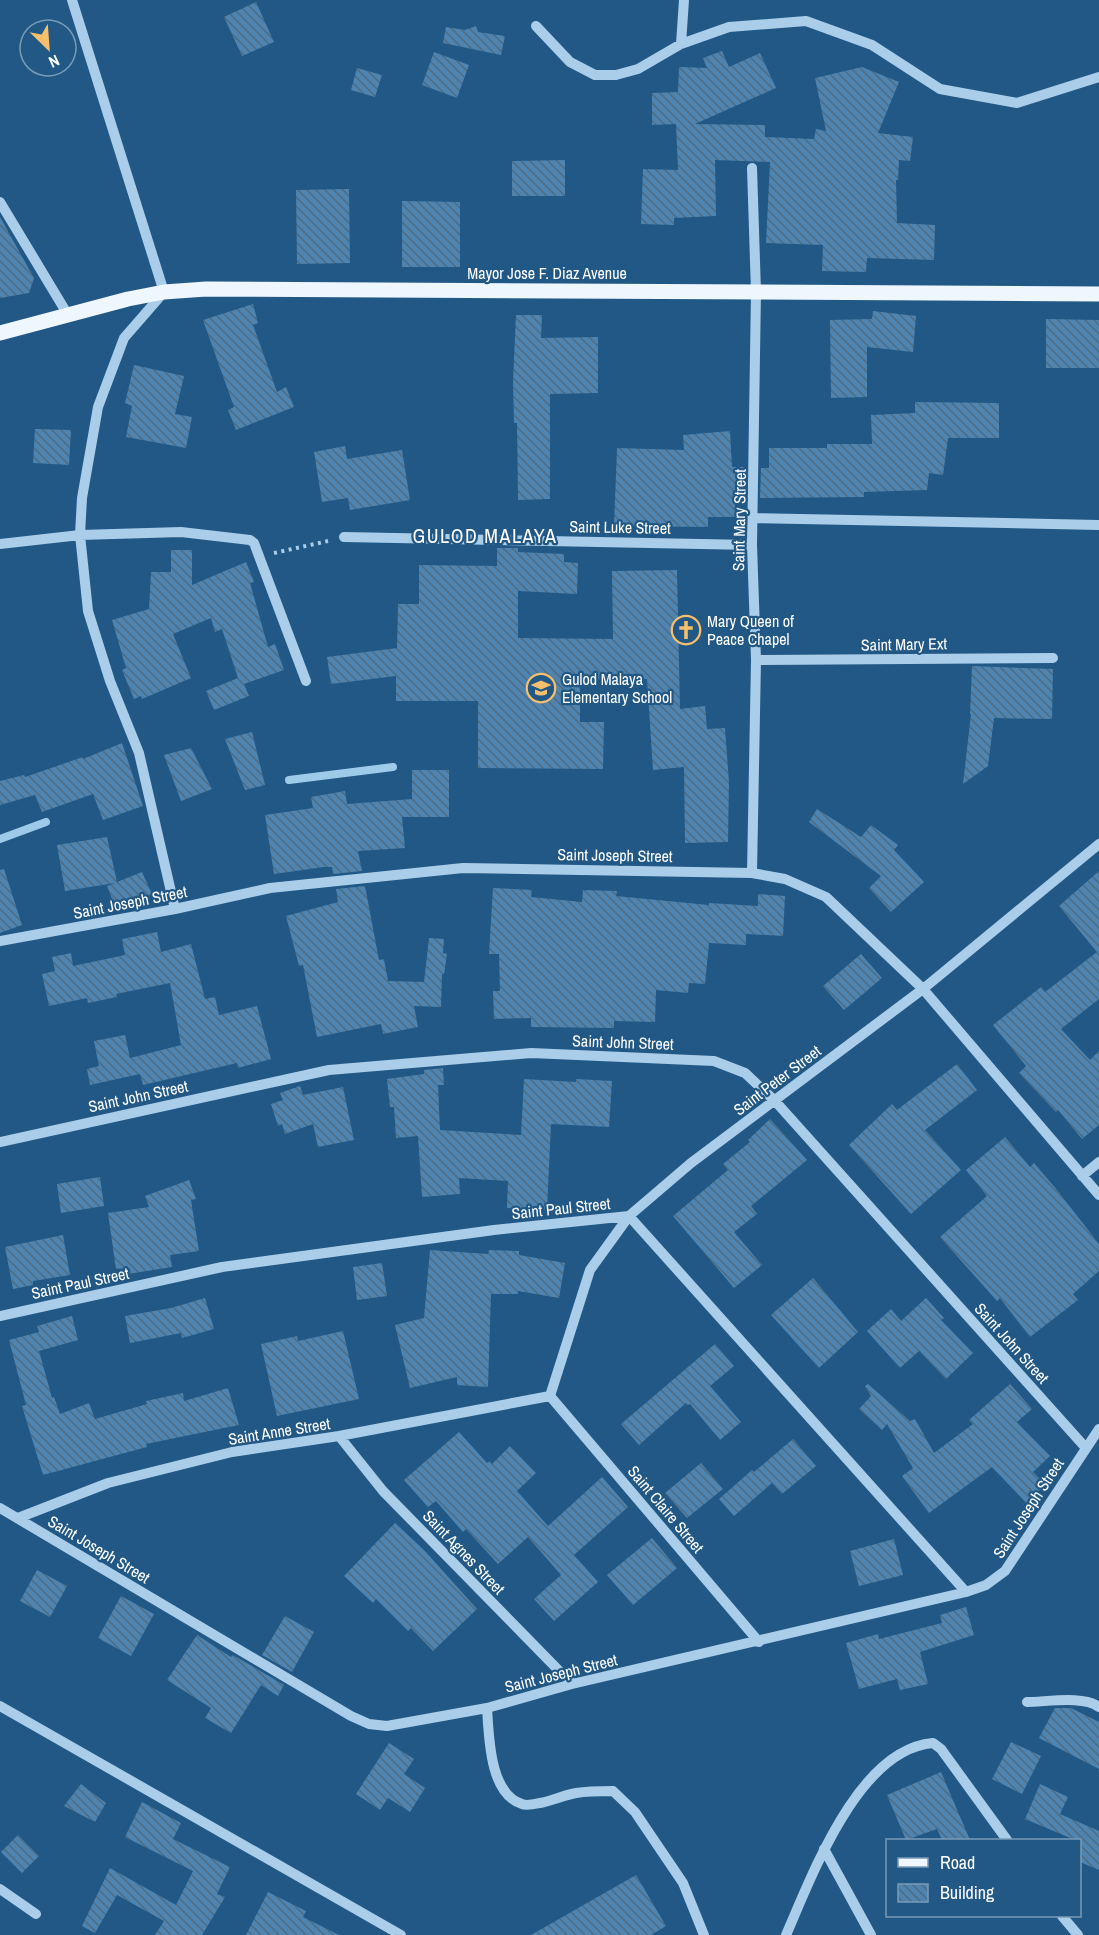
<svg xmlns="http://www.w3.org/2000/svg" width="1099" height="1935" font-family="'Archivo Narrow',sans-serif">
	<defs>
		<pattern id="building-back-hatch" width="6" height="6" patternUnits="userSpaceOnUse" patternTransform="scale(1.5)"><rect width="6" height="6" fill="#4e84af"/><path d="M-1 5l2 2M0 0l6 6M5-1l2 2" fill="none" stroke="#4d6b82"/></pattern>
	</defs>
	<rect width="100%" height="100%" fill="#225885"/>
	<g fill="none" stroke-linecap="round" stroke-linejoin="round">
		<!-- stream -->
		<path stroke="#9ecaea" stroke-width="8" d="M 289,780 L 393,767
			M 0,839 L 46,822"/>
	</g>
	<!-- building -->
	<path fill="url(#building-back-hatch)" d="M 256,2 L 274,42 L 242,56 L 224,17 Z
		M 476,26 L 478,32 L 505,36 L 501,55 L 443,43 L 446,27 L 465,30 Z
		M 722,51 L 729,67 L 760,53 L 776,88 L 695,124 L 765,125 L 765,137 L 814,139 L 816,129 L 826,131 L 815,78 L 862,67 L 899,82 L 878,133 L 913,137 L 910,161 L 899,160 L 898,180 L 896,180 L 897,223 L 935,225 L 934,260 L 867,258 L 866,272 L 822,271 L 823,245 L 766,243 L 770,162 L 715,160 L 716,216 L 674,218 L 674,225 L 641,224 L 643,169 L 678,170 L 676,124 L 652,125 L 652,93 L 678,92 L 679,67 L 707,68 L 703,58 Z
		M 434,52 L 469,65 L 457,98 L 422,85 Z
		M 357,68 L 382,75 L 375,97 L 351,90 Z
		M 565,160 L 565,196 L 512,196 L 512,161 Z
		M 349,189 L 350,263 L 297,264 L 296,190 Z
		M 402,201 L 460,202 L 460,267 L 402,267 Z
		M 0,217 L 34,278 L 29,293 L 0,298 Z
		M 253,304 L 258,323 L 253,325 L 277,392 L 286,387 L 294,407 L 236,430 L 228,410 L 234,407 L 203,320 Z
		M 873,311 L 916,316 L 913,352 L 867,347 L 867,397 L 831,398 L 830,320 L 872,319 Z
		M 516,315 L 542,315 L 541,338 L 598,337 L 598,393 L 550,394 L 550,499 L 518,500 L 517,423 L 514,423 L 513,381 Z
		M 1046,319 L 1099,320 L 1099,368 L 1046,368 Z
		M 134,365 L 184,376 L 175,414 L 192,417 L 186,448 L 126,437 L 132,406 L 125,403 Z
		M 915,402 L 999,403 L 999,438 L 948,438 L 943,475 L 929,473 L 927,490 L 864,492 L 864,497 L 760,498 L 761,468 L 769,468 L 769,448 L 827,448 L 827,444 L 872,444 L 871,415 L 915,413 Z
		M 35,429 L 71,430 L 69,465 L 33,463 Z
		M 730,431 L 732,467 L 746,467 L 745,498 L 735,498 L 735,517 L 708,517 L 708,527 L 614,526 L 617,448 L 684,450 L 683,435 Z
		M 345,446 L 347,459 L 402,450 L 410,500 L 350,510 L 348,498 L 322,502 L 314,452 Z
		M 497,548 L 518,548 L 518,552 L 564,554 L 564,562 L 578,563 L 577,594 L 518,591 L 518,638 L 613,639 L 612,571 L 677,570 L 680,709 L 705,706 L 707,729 L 725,728 L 729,782 L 728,842 L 685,843 L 684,767 L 653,770 L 647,679 L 580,680 L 580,722 L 604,722 L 603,769 L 478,768 L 478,701 L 396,701 L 396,676 L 331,684 L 327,657 L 397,648 L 398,604 L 419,604 L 419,565 L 497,566 Z
		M 171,550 L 192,550 L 192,585 L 246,562 L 254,582 L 250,583 L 268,647 L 275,644 L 284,670 L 244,684 L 249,696 L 214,710 L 206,691 L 238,678 L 222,629 L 215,632 L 211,618 L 173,634 L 191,678 L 142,699 L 141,696 L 134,699 L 122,670 L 126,668 L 112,620 L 149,609 L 151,572 L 171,572 Z
		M 972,666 L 1053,669 L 1052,719 L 994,718 L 988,766 L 963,784 L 971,714 L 970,714 Z
		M 252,732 L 265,785 L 245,790 L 225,739 Z
		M 122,743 L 143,806 L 103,820 L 93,794 L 42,812 L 35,795 L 0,805 L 0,781 L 24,775 L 25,777 L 83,757 L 83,759 Z
		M 191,748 L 212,789 L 181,801 L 164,755 Z
		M 412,770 L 449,770 L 449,817 L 402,817 L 405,848 L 358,851 L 362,871 L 333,874 L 332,867 L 324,867 L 274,874 L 265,815 L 313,808 L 311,797 L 345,791 L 347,804 L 412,799 Z
		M 817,809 L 861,837 L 871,825 L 898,845 L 894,850 L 924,882 L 891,912 L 869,888 L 881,876 L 809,822 Z
		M 107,837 L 117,882 L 142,872 L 152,894 L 116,909 L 107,886 L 115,883 L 65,891 L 57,845 Z
		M 4,869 L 22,925 L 0,933 L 0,870 Z
		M 1099,871 L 1099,999 L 1061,1029 L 1090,1060 L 1099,1051 L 1099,1125 L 1082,1139 L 1058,1110 L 1056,1112 L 1019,1073 L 1026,1066 L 993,1025 L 1041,987 L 1045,992 L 1097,952 L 1059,906 Z
		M 365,886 L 379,960 L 384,959 L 388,981 L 424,982 L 429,938 L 444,939 L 443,953 L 447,954 L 444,974 L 442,974 L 441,1007 L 414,1006 L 418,1027 L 383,1034 L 381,1024 L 317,1037 L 303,965 L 299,966 L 286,916 L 338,902 L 336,889 Z
		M 493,888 L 532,890 L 531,897 L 582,902 L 583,890 L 617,891 L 616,896 L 709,905 L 709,903 L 758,906 L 758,894 L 785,896 L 783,936 L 746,934 L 746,945 L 709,943 L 705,984 L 689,983 L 688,993 L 656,990 L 655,1022 L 614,1021 L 614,1028 L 531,1027 L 531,1018 L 494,1019 L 493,991 L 500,991 L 499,954 L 489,954 Z
		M 157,932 L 161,952 L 191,944 L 205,999 L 215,997 L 219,1015 L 257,1006 L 271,1059 L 238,1068 L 237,1063 L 143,1085 L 140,1074 L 90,1085 L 87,1069 L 99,1066 L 94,1041 L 125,1035 L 130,1058 L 181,1045 L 170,983 L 116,994 L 117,997 L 88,1003 L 87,998 L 49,1006 L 42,974 L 55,971 L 52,957 L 71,953 L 73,966 L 125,955 L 122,939 Z
		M 861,954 L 882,978 L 844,1010 L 823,986 Z
		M 957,1064 L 977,1090 L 925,1130 L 961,1170 L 911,1214 L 849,1145 L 892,1104 L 897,1110 Z
		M 443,1068 L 444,1085 L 438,1085 L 440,1130 L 521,1135 L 524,1079 L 576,1082 L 576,1079 L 612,1081 L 609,1127 L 551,1124 L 547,1210 L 507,1208 L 508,1181 L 459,1178 L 460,1194 L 422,1197 L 418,1136 L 396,1138 L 394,1107 L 390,1107 L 387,1079 L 424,1074 L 424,1070 Z
		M 300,1086 L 303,1095 L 343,1087 L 354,1140 L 318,1147 L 313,1124 L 285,1134 L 282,1124 L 278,1126 L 271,1104 L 283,1100 L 280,1093 Z
		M 770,1119 L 807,1160 L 751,1206 L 757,1214 L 734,1232 L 762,1265 L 734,1288 L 673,1216 L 728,1170 L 723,1164 L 750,1142 L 748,1140 Z
		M 1005,1137 L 1030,1167 L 1034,1163 L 1057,1190 L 1099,1244 L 1099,1271 L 1073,1294 L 1078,1300 L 1030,1337 L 1000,1298 L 997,1301 L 940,1237 L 987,1196 L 966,1170 Z
		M 100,1177 L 104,1206 L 61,1213 L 57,1184 Z
		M 189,1180 L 196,1199 L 191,1200 L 199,1251 L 170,1255 L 172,1267 L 128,1274 L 127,1268 L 116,1269 L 108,1213 L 149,1207 L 145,1196 Z
		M 63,1235 L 70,1275 L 33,1281 L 33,1285 L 13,1289 L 5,1247 Z
		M 430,1250 L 488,1254 L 489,1250 L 519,1251 L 519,1255 L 565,1263 L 559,1298 L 518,1291 L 518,1294 L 491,1294 L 488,1387 L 457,1385 L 457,1377 L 410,1388 L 395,1325 L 424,1318 Z
		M 382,1263 L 387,1296 L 357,1300 L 353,1267 Z
		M 813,1278 L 858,1332 L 819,1368 L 771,1315 Z
		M 205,1298 L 214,1329 L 182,1338 L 181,1333 L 130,1343 L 125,1316 L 171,1308 Z
		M 926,1298 L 944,1318 L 941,1320 L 973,1353 L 946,1379 L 919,1351 L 900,1368 L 867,1331 L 891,1309 L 901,1321 Z
		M 72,1316 L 78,1340 L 39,1351 L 52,1398 L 54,1397 L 60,1414 L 89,1403 L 95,1419 L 147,1404 L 146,1401 L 183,1393 L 184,1401 L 228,1388 L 239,1425 L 146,1444 L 147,1447 L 43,1475 L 22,1406 L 26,1405 L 9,1340 L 39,1332 L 37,1326 Z
		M 343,1331 L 359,1399 L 277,1416 L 261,1344 L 297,1336 L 298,1341 Z
		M 715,1344 L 734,1366 L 710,1386 L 741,1422 L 720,1440 L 690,1404 L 688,1405 L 686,1403 L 639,1445 L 621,1424 Z
		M 868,1384 L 910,1421 L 915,1419 L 934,1453 L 973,1424 L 969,1420 L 1010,1384 L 1032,1409 L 1017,1422 L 1050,1456 L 1033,1472 L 1046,1485 L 1026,1503 L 992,1467 L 929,1513 L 902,1476 L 913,1468 L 887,1424 L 882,1430 L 859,1409 L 871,1396 L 865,1386 Z
		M 459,1432 L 487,1463 L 490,1461 L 492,1464 L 510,1446 L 536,1473 L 517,1491 L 548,1526 L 602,1477 L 628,1507 L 574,1555 L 598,1582 L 554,1621 L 534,1599 L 561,1575 L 528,1537 L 498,1564 L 466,1529 L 463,1532 L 436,1501 L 428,1507 L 404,1480 Z
		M 793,1439 L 816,1466 L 782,1494 L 772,1483 L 734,1516 L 719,1499 L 752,1470 L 754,1472 Z
		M 701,1463 L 723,1489 L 687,1518 L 665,1493 Z
		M 395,1523 L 424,1550 L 477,1609 L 433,1651 L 411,1628 L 408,1631 L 376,1599 L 373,1603 L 344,1576 Z
		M 652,1538 L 677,1568 L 633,1605 L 607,1575 Z
		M 894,1539 L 903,1575 L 859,1586 L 850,1551 Z
		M 37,1570 L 67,1586 L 50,1617 L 20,1601 Z
		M 121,1596 L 154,1614 L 131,1656 L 98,1638 Z
		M 966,1607 L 974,1635 L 920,1652 L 928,1684 L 900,1690 L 897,1679 L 859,1689 L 846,1643 L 878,1634 L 879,1639 L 942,1623 L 940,1615 Z
		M 285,1616 L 314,1632 L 292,1672 L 262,1655 Z
		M 197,1635 L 231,1657 L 233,1655 L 284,1685 L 278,1696 L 261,1685 L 231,1733 L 205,1718 L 211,1708 L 167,1680 Z
		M 1055,1708 L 1071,1708 L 1099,1722 L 1099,1769 L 1039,1738 Z
		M 1011,1742 L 1041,1756 L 1022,1794 L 992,1779 Z
		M 389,1743 L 414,1759 L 404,1774 L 425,1788 L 410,1812 L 388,1798 L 380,1810 L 356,1794 Z
		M 941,1772 L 970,1840 L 942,1840 L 937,1829 L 906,1840 L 887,1795 Z
		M 81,1784 L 106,1803 L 95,1822 L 64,1806 Z
		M 1040,1784 L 1068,1797 L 1060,1814 L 1099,1831 L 1099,1870 L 1080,1862 L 1080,1840 L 1075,1840 L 1025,1819 Z
		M 142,1802 L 181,1823 L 173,1839 L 230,1867 L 217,1894 L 225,1897 L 202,1935 L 155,1935 L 164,1921 L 117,1895 L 95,1933 L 82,1926 L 110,1868 L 176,1905 L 193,1871 L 125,1837 Z
		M 18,1835 L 39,1856 L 22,1873 L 1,1852 Z
		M 636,1875 L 666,1926 L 651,1935 L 531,1935 Z
		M 268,1892 L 306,1911 L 303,1917 L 339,1935 L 246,1935 Z"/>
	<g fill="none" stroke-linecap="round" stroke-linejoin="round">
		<!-- path -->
		<path stroke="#aacde9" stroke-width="4" stroke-dasharray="3 4.5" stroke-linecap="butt" d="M 274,553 L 328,541"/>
		<!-- minor -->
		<path stroke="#aacde9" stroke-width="10" d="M 72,0 L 164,292 L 124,338 L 98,407 L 82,498 L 80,535 L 88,611 L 110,681 L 139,753 L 175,909
			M 536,26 L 570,62 L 595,75 L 616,75 L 638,69 L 681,44 L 729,27 L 806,21 L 872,45 L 940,89 L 1017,103 L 1099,77
			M 681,44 L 684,0
			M 752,168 L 756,292 L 752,545 L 756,660 L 752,873
			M 0,202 L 68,315
			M 754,518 L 1099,525
			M 344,537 L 752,545
			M 0,544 L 80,535 L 181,532 L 250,540 L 254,543 L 306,681
			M 756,660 L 1053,658
			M 0,941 L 175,909 L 270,888 L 463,868 L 752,873 L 785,879 L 826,897 L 923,989 L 1099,1195
			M 0,1142 L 329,1070 L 531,1053 L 714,1061 L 745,1073 L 775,1101 L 1085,1447
			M 1082,1176 L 1099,1162
			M 0,1316 L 222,1267 L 494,1230 L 629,1216 L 966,1592
			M 550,1396 L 590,1270 L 629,1216 L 691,1163 L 923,989 L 1099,844
			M 550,1396 L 759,1642
			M 339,1436 L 383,1491 L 572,1684
			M 0,1508 L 351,1716 L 369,1724 L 387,1726 L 487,1708 L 572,1684 L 966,1592 L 986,1585 L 1005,1571 L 1099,1429
			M 18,1518 L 108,1483 L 232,1452 L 339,1436 L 550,1396
			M 1027,1702 C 1046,1702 1084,1695 1099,1707
			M 0,1706 L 401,1935
			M 487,1708 C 489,1735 489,1794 522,1804 C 526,1806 535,1804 540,1803 C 552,1801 564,1795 576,1793 C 588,1791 601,1791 613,1791 L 635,1812 L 683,1883 L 704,1935
			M 824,1849 L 871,1935
			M 0,1889 L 36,1914
			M 1062,1916 L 1078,1935
			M 786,1935 C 812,1876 858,1749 933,1743 L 941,1749 L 1007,1840"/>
		<!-- major -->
		<path stroke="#eef6fe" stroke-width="15" d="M 0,333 L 128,299 L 164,292 L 206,289 L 1099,294"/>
	</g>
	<!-- icons -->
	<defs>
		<g id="church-ring" transform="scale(1.5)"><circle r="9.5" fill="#225885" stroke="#f5bf6c" stroke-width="1.5"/><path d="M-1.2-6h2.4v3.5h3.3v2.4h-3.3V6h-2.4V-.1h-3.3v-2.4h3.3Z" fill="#f5bf6c"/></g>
		<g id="school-ring" transform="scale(1.5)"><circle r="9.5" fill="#225885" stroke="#f5bf6c" stroke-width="1.5"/><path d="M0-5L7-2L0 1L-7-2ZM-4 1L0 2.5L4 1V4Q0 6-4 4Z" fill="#f5bf6c"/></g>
	</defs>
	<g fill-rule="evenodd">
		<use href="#church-ring" x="686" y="630"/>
		<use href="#school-ring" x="541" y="688"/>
	</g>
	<g text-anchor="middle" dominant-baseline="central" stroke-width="4.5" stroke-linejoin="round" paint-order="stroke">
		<!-- street labels -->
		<g font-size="16" fill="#fff" stroke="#225885">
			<text x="547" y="273">Mayor Jose F. Diaz Avenue</text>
			<text transform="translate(739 520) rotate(-89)">Saint Mary Street</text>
			<text transform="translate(620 527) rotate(1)">Saint Luke Street</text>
			<text transform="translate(904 644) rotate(-1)">Saint Mary Ext</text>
			<text transform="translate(615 855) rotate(1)">Saint Joseph Street</text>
			<text transform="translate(130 902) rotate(-11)">Saint Joseph Street</text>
			<text transform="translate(623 1042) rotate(2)">Saint John Street</text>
			<text transform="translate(777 1080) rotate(-37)">Saint Peter Street</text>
			<text transform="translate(138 1096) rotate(-12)">Saint John Street</text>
			<text transform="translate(561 1208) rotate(-6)">Saint Paul Street</text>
			<text transform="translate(80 1283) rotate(-12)">Saint Paul Street</text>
			<text transform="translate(1012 1343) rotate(48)">Saint John Street</text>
			<text transform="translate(279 1431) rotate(-9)">Saint Anne Street</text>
			<text transform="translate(1028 1508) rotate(-57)">Saint Joseph Street</text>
			<text transform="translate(666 1509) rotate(50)">Saint Claire Street</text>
			<text transform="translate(99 1549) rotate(31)">Saint Joseph Street</text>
			<text transform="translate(464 1552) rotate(46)">Saint Agnes Street</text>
			<text transform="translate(561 1673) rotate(-14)">Saint Joseph Street</text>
		</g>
		<!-- poi labels -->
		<g font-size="16" fill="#fff" stroke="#225885" text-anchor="start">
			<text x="707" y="621">Mary Queen of<tspan x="707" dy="18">Peace Chapel</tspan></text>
			<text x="562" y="679">Gulod Malaya<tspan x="562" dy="18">Elementary School</tspan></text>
		</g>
		<!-- quarter labels -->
		<g font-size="20" letter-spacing="1.5" fill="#fff" stroke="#225885">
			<text x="485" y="535">GULOD MALAYA</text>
		</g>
	</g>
	<!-- legend -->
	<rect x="886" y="1839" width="195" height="78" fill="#225885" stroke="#7a9bb6" stroke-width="1.5"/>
	<rect x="898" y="1858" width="30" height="9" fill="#eef6fe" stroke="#7a9bb6" stroke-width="1.5"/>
	<text x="940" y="1869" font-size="18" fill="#ffffff">Road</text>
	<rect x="898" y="1884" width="30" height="18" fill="url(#building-back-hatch)" stroke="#7a9bb6" stroke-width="1.5"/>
	<text x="940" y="1899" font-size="18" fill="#ffffff">Building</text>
	<!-- north arrow -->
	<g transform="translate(48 48) rotate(155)"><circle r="28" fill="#225885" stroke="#7a9bb6" stroke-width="1.5"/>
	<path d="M0-4.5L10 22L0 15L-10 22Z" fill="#f5bf6c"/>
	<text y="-9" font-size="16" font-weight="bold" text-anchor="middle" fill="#ffffff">N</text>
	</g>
</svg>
